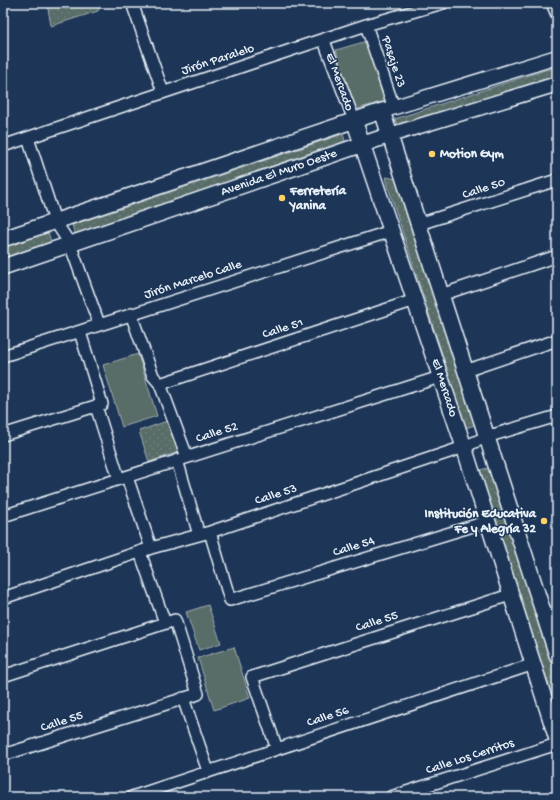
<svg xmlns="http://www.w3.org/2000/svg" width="560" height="800" font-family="'Gochi Hand',sans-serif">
	<defs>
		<pattern id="grass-dots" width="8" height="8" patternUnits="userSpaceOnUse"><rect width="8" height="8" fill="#586c67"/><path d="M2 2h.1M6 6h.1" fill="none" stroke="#70817e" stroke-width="1.8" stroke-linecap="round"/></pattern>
	</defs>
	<rect width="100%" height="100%" fill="#1d3557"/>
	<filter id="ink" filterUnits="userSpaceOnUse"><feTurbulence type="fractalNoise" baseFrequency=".025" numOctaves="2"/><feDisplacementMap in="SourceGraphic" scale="8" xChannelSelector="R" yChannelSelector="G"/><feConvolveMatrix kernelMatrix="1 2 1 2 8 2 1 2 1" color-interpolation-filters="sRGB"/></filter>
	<g filter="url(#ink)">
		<!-- grass -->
		<path fill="url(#grass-dots)" stroke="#a0aeb0" d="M 47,3 L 102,3 L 98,11 L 51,26 Z
			M 557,66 L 557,77 L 398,129 L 395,119 Z
			M 343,134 L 346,144 L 75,235 L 72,225 Z
			M 386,177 L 401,180 L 477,424 L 466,428 L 389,190 Z
			M 48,232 L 51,242 L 3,258 L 3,247 Z
			M 167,421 L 178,452 L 149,462 L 139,431 Z
			M 492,467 L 557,673 L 557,715 L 480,470 Z"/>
		<!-- pitch -->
		<path fill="#586c67" stroke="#a0aeb0" d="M 367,41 L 384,101 L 354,110 L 336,50 Z
			M 138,354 L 157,416 L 122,427 L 103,365 Z
			M 208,605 L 221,643 L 199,650 L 186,612 Z
			M 234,647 L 250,698 L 214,710 L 198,658 Z"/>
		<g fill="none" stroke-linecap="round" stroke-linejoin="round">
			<!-- minor casing -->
			<g stroke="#e8f1f8" stroke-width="14">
				<path id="minor" d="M 132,3 L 163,92
					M 552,3 L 557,15
					M 366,25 L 394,108
					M 324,41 L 354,120
					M 28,138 L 55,221 L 70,244 L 99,324
					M 3,146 L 366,25 L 443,3
					M 419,224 L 557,180
					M 441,295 L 557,256
					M 131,314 L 153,376 L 160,384 L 187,457
					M 3,356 L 391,231
					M 465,371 L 557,340
					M 160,384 L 415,300
					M 96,406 L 119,479
					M 3,435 L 102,404 L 80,332
					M 177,460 L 199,535
					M 127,477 L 151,548
					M 3,516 L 440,377
					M 210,532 L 230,600 L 486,522
					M 140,552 L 165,623
					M 3,598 L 151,548 L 210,532 L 464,447 L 486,437 L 557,416
					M 3,676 L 175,620 L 198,694 L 3,755
					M 183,698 L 208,771
					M 277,749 L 252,677 L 510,595
					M 132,797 L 534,664
					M 391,797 L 557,744"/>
			</g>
			<!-- tertiary casing -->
			<g stroke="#e8f1f8" stroke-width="17">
				<path id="tertiary" d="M 382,111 L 557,57
					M 390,135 L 557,84"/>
			</g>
			<!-- secondary casing -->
			<g stroke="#e8f1f8" stroke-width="18">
				<path id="secondary" d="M 354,120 L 464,447 L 557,739
					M 3,239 L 382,111 L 557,655
					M 3,267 L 390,135"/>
			</g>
			<!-- minor -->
			<use href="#minor" stroke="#1d3557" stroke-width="11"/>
			<!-- tertiary -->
			<use href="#tertiary" stroke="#1d3557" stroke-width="14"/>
			<!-- secondary -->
			<use href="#secondary" stroke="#1d3557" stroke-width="15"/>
		</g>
	</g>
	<!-- markers -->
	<g fill="#ffd166" stroke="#1d3557" stroke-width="1.5">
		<circle cx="432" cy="154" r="4"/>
		<circle cx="282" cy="198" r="4"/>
		<circle cx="544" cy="521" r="4"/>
	</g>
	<g text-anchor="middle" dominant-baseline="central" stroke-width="3" stroke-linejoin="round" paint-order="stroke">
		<!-- street labels -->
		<g font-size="13" fill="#e8f1f8" stroke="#1d3557">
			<text transform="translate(218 60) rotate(-18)">Jirón Paralelo</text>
			<text transform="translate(393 62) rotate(72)">Pasaje 23</text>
			<text transform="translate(339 82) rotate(70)">El Mercado</text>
			<text transform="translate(279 173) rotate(-19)">Avenida El Muro Oeste</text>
			<text transform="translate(484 189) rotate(-18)">Calle 50</text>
			<text transform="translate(193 280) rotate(-18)">Jirón Marcelo Calle</text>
			<text transform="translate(283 329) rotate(-18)">Calle 51</text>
			<text transform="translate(444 388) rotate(72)">El Mercado</text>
			<text transform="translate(217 433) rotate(-18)">Calle 52</text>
			<text transform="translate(276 495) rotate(-18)">Calle 53</text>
			<text transform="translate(354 547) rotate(-17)">Calle 54</text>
			<text transform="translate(377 622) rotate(-18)">Calle 55</text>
			<text transform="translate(328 717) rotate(-18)">Calle 56</text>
			<text transform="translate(62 722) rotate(-18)">Calle 55</text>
			<text transform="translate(470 757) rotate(-18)">Calle Los Cerritos</text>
		</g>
		<!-- poi labels -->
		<g font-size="13" font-weight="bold" fill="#e8f1f8" stroke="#1d3557" text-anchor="start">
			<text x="440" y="154">Motion Gym</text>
			<text x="290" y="191">Ferretería<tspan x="290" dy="15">Yanina</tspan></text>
			<text x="536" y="514" text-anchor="end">Institución Educativa<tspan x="536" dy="15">Fe y Alegría 32</tspan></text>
		</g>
	</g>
	<!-- margin -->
	<rect width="560" height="800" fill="none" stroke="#1d3557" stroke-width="16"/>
	<rect x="8" y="8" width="544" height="784" fill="none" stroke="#e8f1f8" stroke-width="1.5" filter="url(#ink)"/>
</svg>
